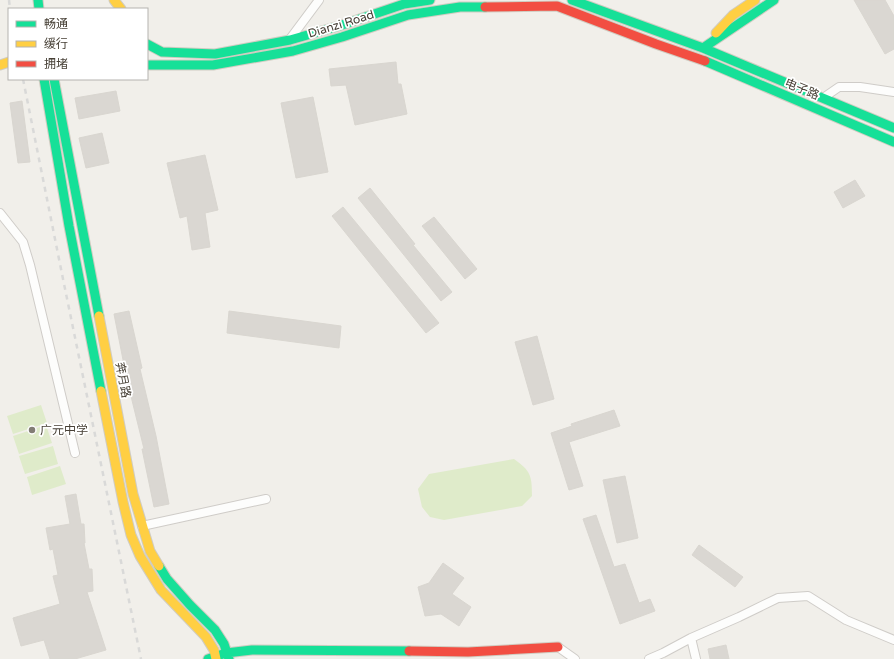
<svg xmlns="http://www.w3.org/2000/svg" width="894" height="659" font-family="'Varela Round','Noto Sans SC',sans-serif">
	<rect width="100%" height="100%" fill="#f1efea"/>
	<!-- green -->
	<path fill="#dfebca" d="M 41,405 L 47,423 L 13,434 L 7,416 Z
		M 46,425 L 52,443 L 19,454 L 13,436 Z
		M 53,446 L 58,464 L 25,474 L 19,456 Z
		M 514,459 C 531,471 532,476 532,496 L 522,506 L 444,520 L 430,517 L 422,507 L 418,489 L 429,474 Z
		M 60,466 L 66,484 L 32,495 L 27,477 Z"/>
	<!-- building -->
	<path fill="#dad7d2" stroke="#d9d6d0" d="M 854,0 L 885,0 L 894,16 L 894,49 L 885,54 Z
		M 396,62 L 398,84 L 401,84 L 407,114 L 355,125 L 346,85 L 331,86 L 329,69 Z
		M 116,91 L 120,111 L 79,119 L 75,98 Z
		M 313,97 L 328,172 L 296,178 L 281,103 Z
		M 22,101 L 30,162 L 18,163 L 10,103 Z
		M 102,133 L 109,163 L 86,168 L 79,138 Z
		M 205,155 L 218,210 L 205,213 L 210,247 L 192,250 L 187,216 L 180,218 L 167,163 Z
		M 855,180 L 865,196 L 843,208 L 834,192 Z
		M 370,188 L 415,244 L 413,245 L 452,292 L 441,301 L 358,198 Z
		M 343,207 L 439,323 L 426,333 L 332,216 Z
		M 434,217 L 477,269 L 465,279 L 422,226 Z
		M 129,311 L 142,368 L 140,369 L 156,436 L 169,504 L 154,507 L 142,449 L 144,449 L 127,380 L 114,314 Z
		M 229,311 L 341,326 L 339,348 L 227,333 Z
		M 537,336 L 554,399 L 533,405 L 515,342 Z
		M 614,410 L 620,426 L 569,442 L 583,486 L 569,490 L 551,433 L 572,426 L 571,424 Z
		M 625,476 L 638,538 L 617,543 L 603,480 Z
		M 76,494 L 81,524 L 84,524 L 85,543 L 84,543 L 89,569 L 92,569 L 93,591 L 87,592 L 106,650 L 75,659 L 50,659 L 44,640 L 21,646 L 13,618 L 60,604 L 53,576 L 58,575 L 53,549 L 50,550 L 46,528 L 70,524 L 65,496 Z
		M 596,515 L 614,567 L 625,564 L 639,603 L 650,599 L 655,611 L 620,624 L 583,519 Z
		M 699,545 L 743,577 L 735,587 L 692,555 Z
		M 443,563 L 464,578 L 452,594 L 471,607 L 459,626 L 441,614 L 425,616 L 418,587 L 429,583 Z
		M 726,645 L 729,659 L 710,659 L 708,649 Z"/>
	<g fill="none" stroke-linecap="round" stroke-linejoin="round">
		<!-- street casing -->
		<g stroke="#cfccc8" stroke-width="10">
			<path id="street" d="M 290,39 L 319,0
				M 823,98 L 839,87 L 860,87 L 894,92
				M 0,213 L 23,242 L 30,265 L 75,453
				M 142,526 L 266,499
				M 691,638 L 739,617 L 778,598 L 808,596 L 846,620 L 894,640
				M 558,647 L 575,659
				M 649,659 L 663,653 L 691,638 L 696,659"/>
		</g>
		<!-- fast casing -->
		<g stroke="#d0ccc1" stroke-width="11">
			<path id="fast" d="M 38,0 L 39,9
				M 572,0 L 703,48 L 894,128
				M 147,44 L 162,52 L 215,54 L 290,40 L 339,26 L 404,4 L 430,0
				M 703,48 L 774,0
				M 705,61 L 894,142
				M 147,65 L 213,65 L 293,51 L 342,37 L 408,15 L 460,7 L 485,7
				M 44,79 L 69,226 L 101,391
				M 54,79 L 99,316
				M 159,566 L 167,579 L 190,605 L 215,630 L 224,644 L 229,659
				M 208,659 L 226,653 L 252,650 L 409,651"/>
		</g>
		<!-- slow casing -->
		<g stroke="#d0ccc1" stroke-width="11">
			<path id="slow" d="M 114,0 L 121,9
				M 716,33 L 733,15 L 755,0
				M 0,65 L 9,62
				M 99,316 L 133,494 L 150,551 L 159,566
				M 101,391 L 123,502 L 131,535 L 140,556 L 161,590 L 206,637 L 214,650 L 216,659"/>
		</g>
		<!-- jam casing -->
		<g stroke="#d0ccc1" stroke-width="11">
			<path id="jam" d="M 485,7 L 557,6 L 656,44 L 705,61
				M 409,651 L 468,652 L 558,647"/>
		</g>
		<!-- street -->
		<use href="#street" stroke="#fdfdfc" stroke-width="8"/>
		<!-- fast -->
		<use href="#fast" stroke="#16e098" stroke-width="9"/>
		<!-- slow -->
		<use href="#slow" stroke="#ffcf43" stroke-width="9"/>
		<!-- jam -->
		<use href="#jam" stroke="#f24e42" stroke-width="9"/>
		<!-- rail -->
		<path stroke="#d9d9d8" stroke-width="2.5" stroke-dasharray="5 5" stroke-linecap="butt" d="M 9,0 L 10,9
			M 23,79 L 63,279 L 141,659"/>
	</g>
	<!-- markers -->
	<circle fill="#827d75" stroke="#fff" stroke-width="1.5" cx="32" cy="430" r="4"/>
	<g text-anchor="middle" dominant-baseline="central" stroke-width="3.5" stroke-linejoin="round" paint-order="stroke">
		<!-- street labels -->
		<g font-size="12" fill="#474036" stroke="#fff">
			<text transform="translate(341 24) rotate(-17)">Dianzi Road</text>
			<text transform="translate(802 89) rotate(23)">电子路</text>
			<text transform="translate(123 380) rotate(79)">奔月路</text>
		</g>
		<!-- poi labels -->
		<g font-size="12" fill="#474036" stroke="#fff" text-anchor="start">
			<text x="40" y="430">广元中学</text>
		</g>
	</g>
	<!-- legend -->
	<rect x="8" y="8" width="140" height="72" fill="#ffffff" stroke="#b5b3af"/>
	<rect x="16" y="21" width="20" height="6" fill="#16e098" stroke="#b5b3af"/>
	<text x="44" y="28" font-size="12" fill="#474036">畅通</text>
	<rect x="16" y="41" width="20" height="6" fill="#ffcf43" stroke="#b5b3af"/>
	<text x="44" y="48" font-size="12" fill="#474036">缓行</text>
	<rect x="16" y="61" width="20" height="6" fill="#f24e42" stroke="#b5b3af"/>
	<text x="44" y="68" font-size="12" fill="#474036">拥堵</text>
</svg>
